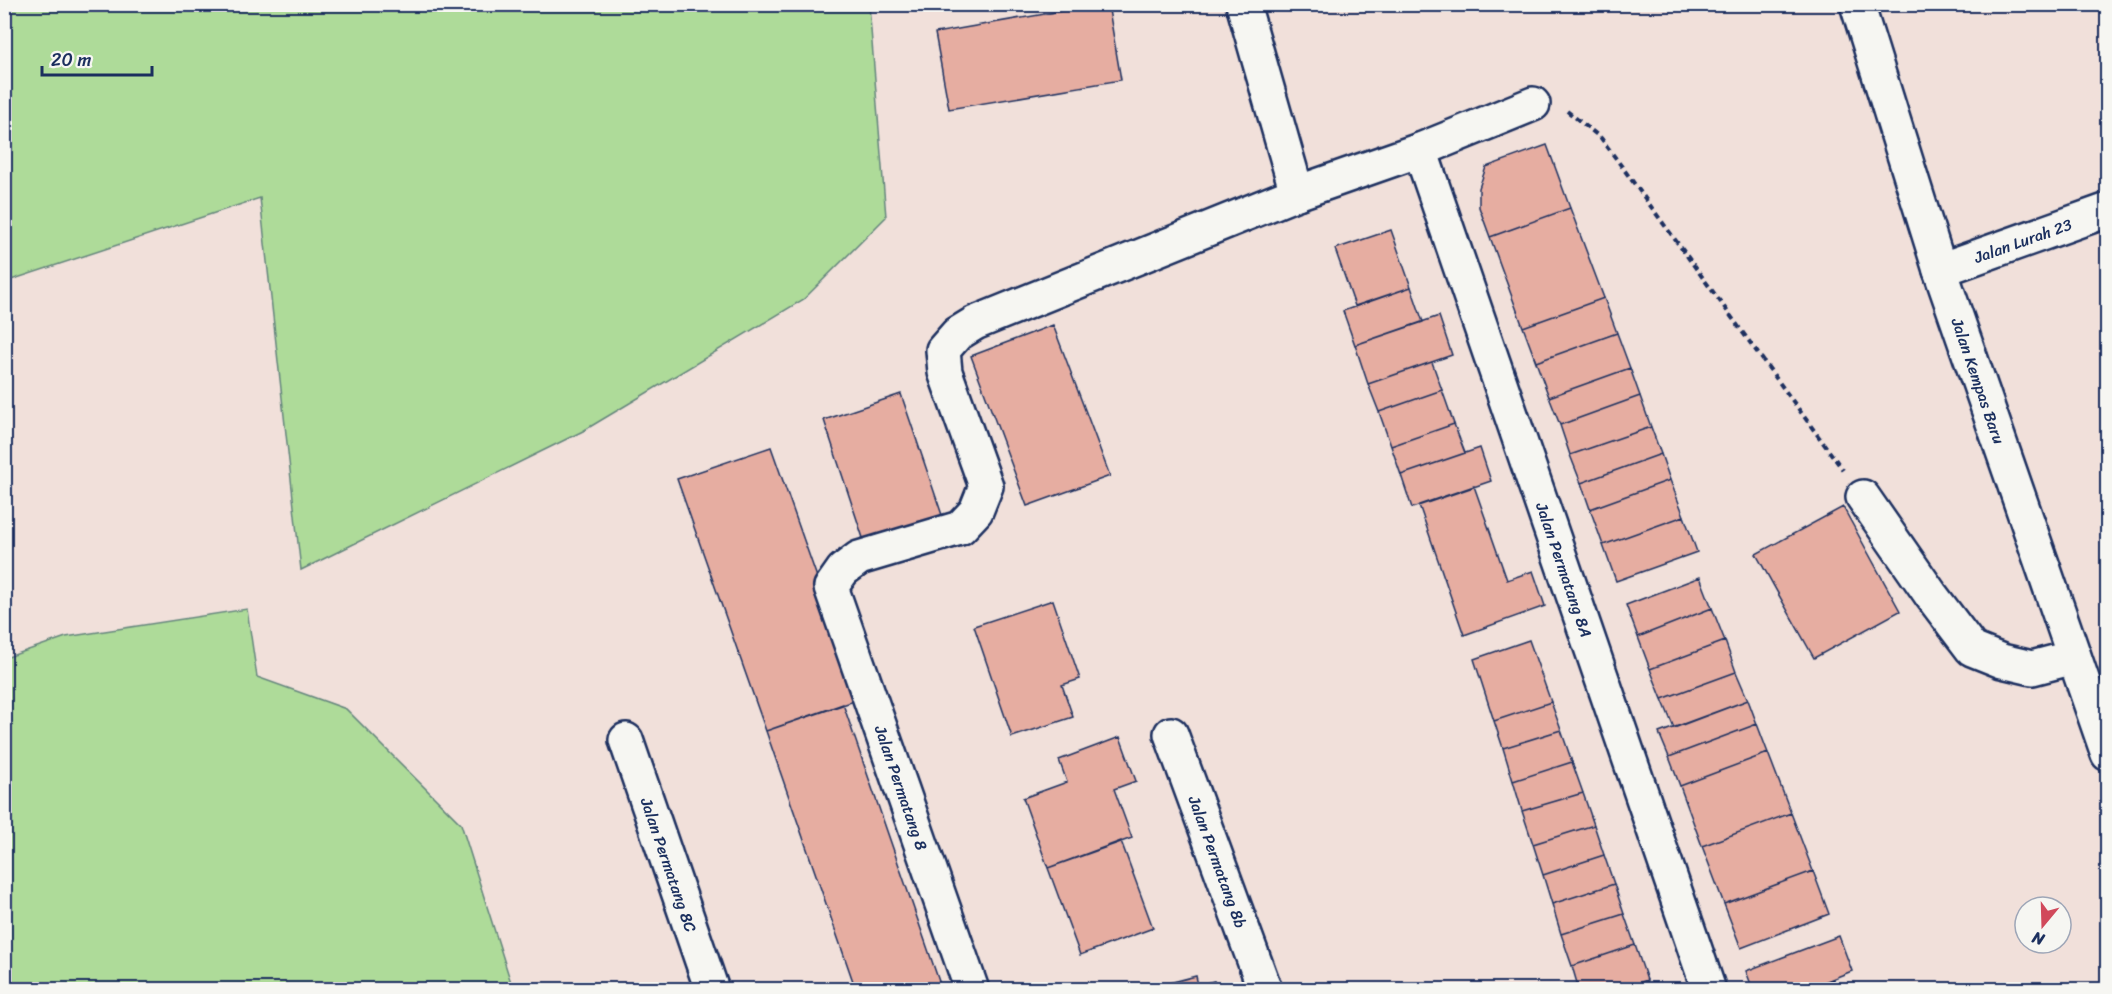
<svg xmlns="http://www.w3.org/2000/svg" width="2112" height="994" font-family="Sriracha,sans-serif">
	<rect width="100%" height="100%" fill="#f1e0da"/>
	<filter id="ink" filterUnits="userSpaceOnUse"><feTurbulence type="fractalNoise" baseFrequency=".0167" numOctaves="2"/><feDisplacementMap in="SourceGraphic" scale="12" xChannelSelector="R" yChannelSelector="G"/><feConvolveMatrix kernelMatrix="1 2 1 2 8 2 1 2 1" color-interpolation-filters="sRGB"/></filter>
	<g filter="url(#ink)">
		<!-- green -->
		<path fill="#aedb99" stroke="#64857c" stroke-width="1.5" d="M 4,5 L 869,5 L 886,217 L 804,299 L 583,431 L 301,570 L 260,198 L 5,282 Z
			M 247,609 L 257,677 L 346,709 L 461,824 L 513,989 L 5,989 L 5,658 L 66,637 Z"/>
		<!-- building -->
		<path fill="#e6ada1" stroke="#1b2f5e" stroke-width="1.5" d="M 1102,4 L 1108,4 L 1121,80 L 949,109 L 935,33 Z
			M 1547,145 L 1570,208 L 1490,237 L 1479,207 L 1479,188 L 1486,167 Z
			M 1570,208 L 1604,298 L 1523,327 L 1490,237 Z
			M 1391,230 L 1411,287 L 1355,306 L 1335,249 Z
			M 1411,287 L 1423,322 L 1355,345 L 1343,311 Z
			M 1604,298 L 1617,333 L 1536,362 L 1523,327 Z
			M 1439,316 L 1452,355 L 1368,384 L 1355,345 Z
			M 1053,325 L 1110,476 L 1027,506 L 971,356 Z
			M 1617,333 L 1630,368 L 1549,397 L 1536,362 Z
			M 1432,362 L 1442,390 L 1379,412 L 1368,384 Z
			M 1630,368 L 1640,396 L 1560,425 L 1549,397 Z
			M 1442,390 L 1454,424 L 1391,446 L 1379,412 Z
			M 901,394 L 942,515 L 864,541 L 824,420 Z
			M 1640,396 L 1651,427 L 1570,455 L 1560,425 Z
			M 1454,424 L 1465,453 L 1401,475 L 1391,446 Z
			M 1651,427 L 1661,454 L 1581,483 L 1570,455 Z
			M 771,447 L 860,699 L 766,731 L 677,479 Z
			M 1480,448 L 1491,481 L 1412,508 L 1401,475 Z
			M 1661,454 L 1670,480 L 1590,509 L 1581,483 Z
			M 1670,480 L 1684,516 L 1603,545 L 1590,509 Z
			M 1474,486 L 1507,580 L 1533,571 L 1545,606 L 1464,635 L 1419,505 Z
			M 1843,507 L 1900,611 L 1814,658 L 1756,554 Z
			M 1684,516 L 1697,552 L 1616,581 L 1603,545 Z
			M 1700,577 L 1712,608 L 1638,637 L 1626,605 Z
			M 1053,600 L 1080,679 L 1062,685 L 1073,717 L 1012,737 L 974,626 Z
			M 1712,608 L 1725,641 L 1650,669 L 1638,637 Z
			M 1529,640 L 1551,702 L 1494,721 L 1474,659 Z
			M 1725,641 L 1736,672 L 1662,699 L 1650,669 Z
			M 1736,672 L 1748,700 L 1674,728 L 1662,699 Z
			M 1748,700 L 1757,724 L 1669,757 L 1659,733 Z
			M 1551,702 L 1561,730 L 1503,748 L 1494,721 Z
			M 843,704 L 942,990 L 856,990 L 766,731 Z
			M 1757,724 L 1768,753 L 1680,786 L 1669,757 Z
			M 1561,730 L 1572,762 L 1513,781 L 1503,748 Z
			M 1120,737 L 1136,781 L 1114,789 L 1132,838 L 1048,868 L 1023,798 L 1067,782 L 1059,760 Z
			M 1768,753 L 1791,813 L 1702,846 L 1680,786 Z
			M 1572,762 L 1583,793 L 1522,811 L 1513,781 Z
			M 1583,793 L 1594,825 L 1533,844 L 1522,811 Z
			M 1791,813 L 1813,871 L 1724,904 L 1702,846 Z
			M 1594,825 L 1604,855 L 1543,875 L 1533,844 Z
			M 1121,841 L 1153,928 L 1080,955 L 1048,868 Z
			M 1604,855 L 1614,884 L 1552,904 L 1543,875 Z
			M 1813,871 L 1829,914 L 1741,948 L 1724,904 Z
			M 1614,884 L 1624,914 L 1561,934 L 1552,904 Z
			M 1624,914 L 1635,945 L 1572,966 L 1561,934 Z
			M 1839,936 L 1852,971 L 1804,990 L 1753,990 L 1746,971 Z
			M 1635,945 L 1647,980 L 1618,990 L 1579,990 L 1572,966 Z
			M 1196,976 L 1198,985 L 1214,981 L 1217,990 L 1146,989 Z
			M 1833,979 L 1837,990 L 1804,990 Z
			M 1647,980 L 1650,990 L 1618,990 Z"/>
		<g fill="none" stroke-linecap="round" stroke-linejoin="round">
			<!-- minor casing -->
			<g stroke="#1b2f5e" stroke-width="38">
				<g id="minor">
					<path d="M 1243,4 L 1297,193"/>
					<path id="s1" d="M 1420,150 L 1709,990"/>
					<path id="s2" d="M 1940,270 L 2108,210"/>
					<path d="M 1863,497 L 1931,595 L 1972,649 L 2002,661 L 2032,668 L 2074,657"/>
					<path id="s3" d="M 1171,734 L 1265,990"/>
					<path id="s4" d="M 626,740 L 712,990"/>
					<path d="M 972,990 L 831,587 L 843,570 L 859,558 L 960,528 L 976,511 L 986,486 L 945,372 L 943,350 L 957,334 L 975,323 L 1297,193 L 1420,150 L 1533,104"/>
				</g>
			</g>
			<!-- major casing -->
			<g stroke="#1b2f5e" stroke-width="38">
				<g id="major">
					<path id="s5" d="M 1857,4 L 1940,270 L 2108,754"/>
				</g>
			</g>
			<!-- path -->
			<path stroke="#1b2f5e" stroke-width="4" stroke-dasharray="6 4.5" stroke-linecap="butt" d="M 1567,111 L 1601,138 L 1843,470"/>
			<!-- minor -->
			<use href="#minor" stroke="#f6f6f2" stroke-width="33"/>
			<!-- major -->
			<use href="#major" stroke="#f6f6f2" stroke-width="33"/>
		</g>
	</g>
	<g text-anchor="middle" dominant-baseline="central" stroke-width="6" stroke-linejoin="round" paint-order="stroke">
		<!-- street labels -->
		<g font-size="16" fill="#1b2f5e" stroke="#f6f6f2">
			<text stroke="none"><textPath href="#s2" startOffset="88">Jalan Lurah 23</textPath></text>
			<text stroke="none"><textPath href="#s5" startOffset="396">Jalan Kempas Baru</textPath></text>
			<text stroke="none"><textPath href="#s1" startOffset="444">Jalan Permatang 8A</textPath></text>
			<text transform="translate(901 788) rotate(71)">Jalan Permatang 8</text>
			<text stroke="none"><textPath href="#s3" startOffset="136">Jalan Permatang 8b</textPath></text>
			<text stroke="none"><textPath href="#s4" startOffset="132">Jalan Permatang 8C</textPath></text>
		</g>
	</g>
	<!-- margin -->
	<rect width="2112" height="994" fill="none" stroke="#f6f6f2" stroke-width="24"/>
	<rect x="12" y="12" width="2088" height="970" fill="none" stroke="#1b2f5e" stroke-width="2" filter="url(#ink)"/>
	<!-- north arrow -->
	<g transform="translate(2043 925) rotate(199)"><circle r="28" fill="#f6f6f2" stroke="#9ea6b7" stroke-width="1.5"/>
	<path d="M0-4.5L10 22L0 15L-10 22Z" fill="#d1495b"/>
	<text y="-9" font-size="16" font-weight="bold" text-anchor="middle" fill="#1b2f5e">N</text>
	</g>
	<!-- scale -->
	<path d="M42 66v9h110v-9" fill="none" stroke="#1b2f5e" stroke-width="3"/>
	<text x="51" y="66" font-size="18" fill="#1b2f5e" stroke="#f6f6f2" stroke-width="4.5" paint-order="stroke">20 m</text>
</svg>
